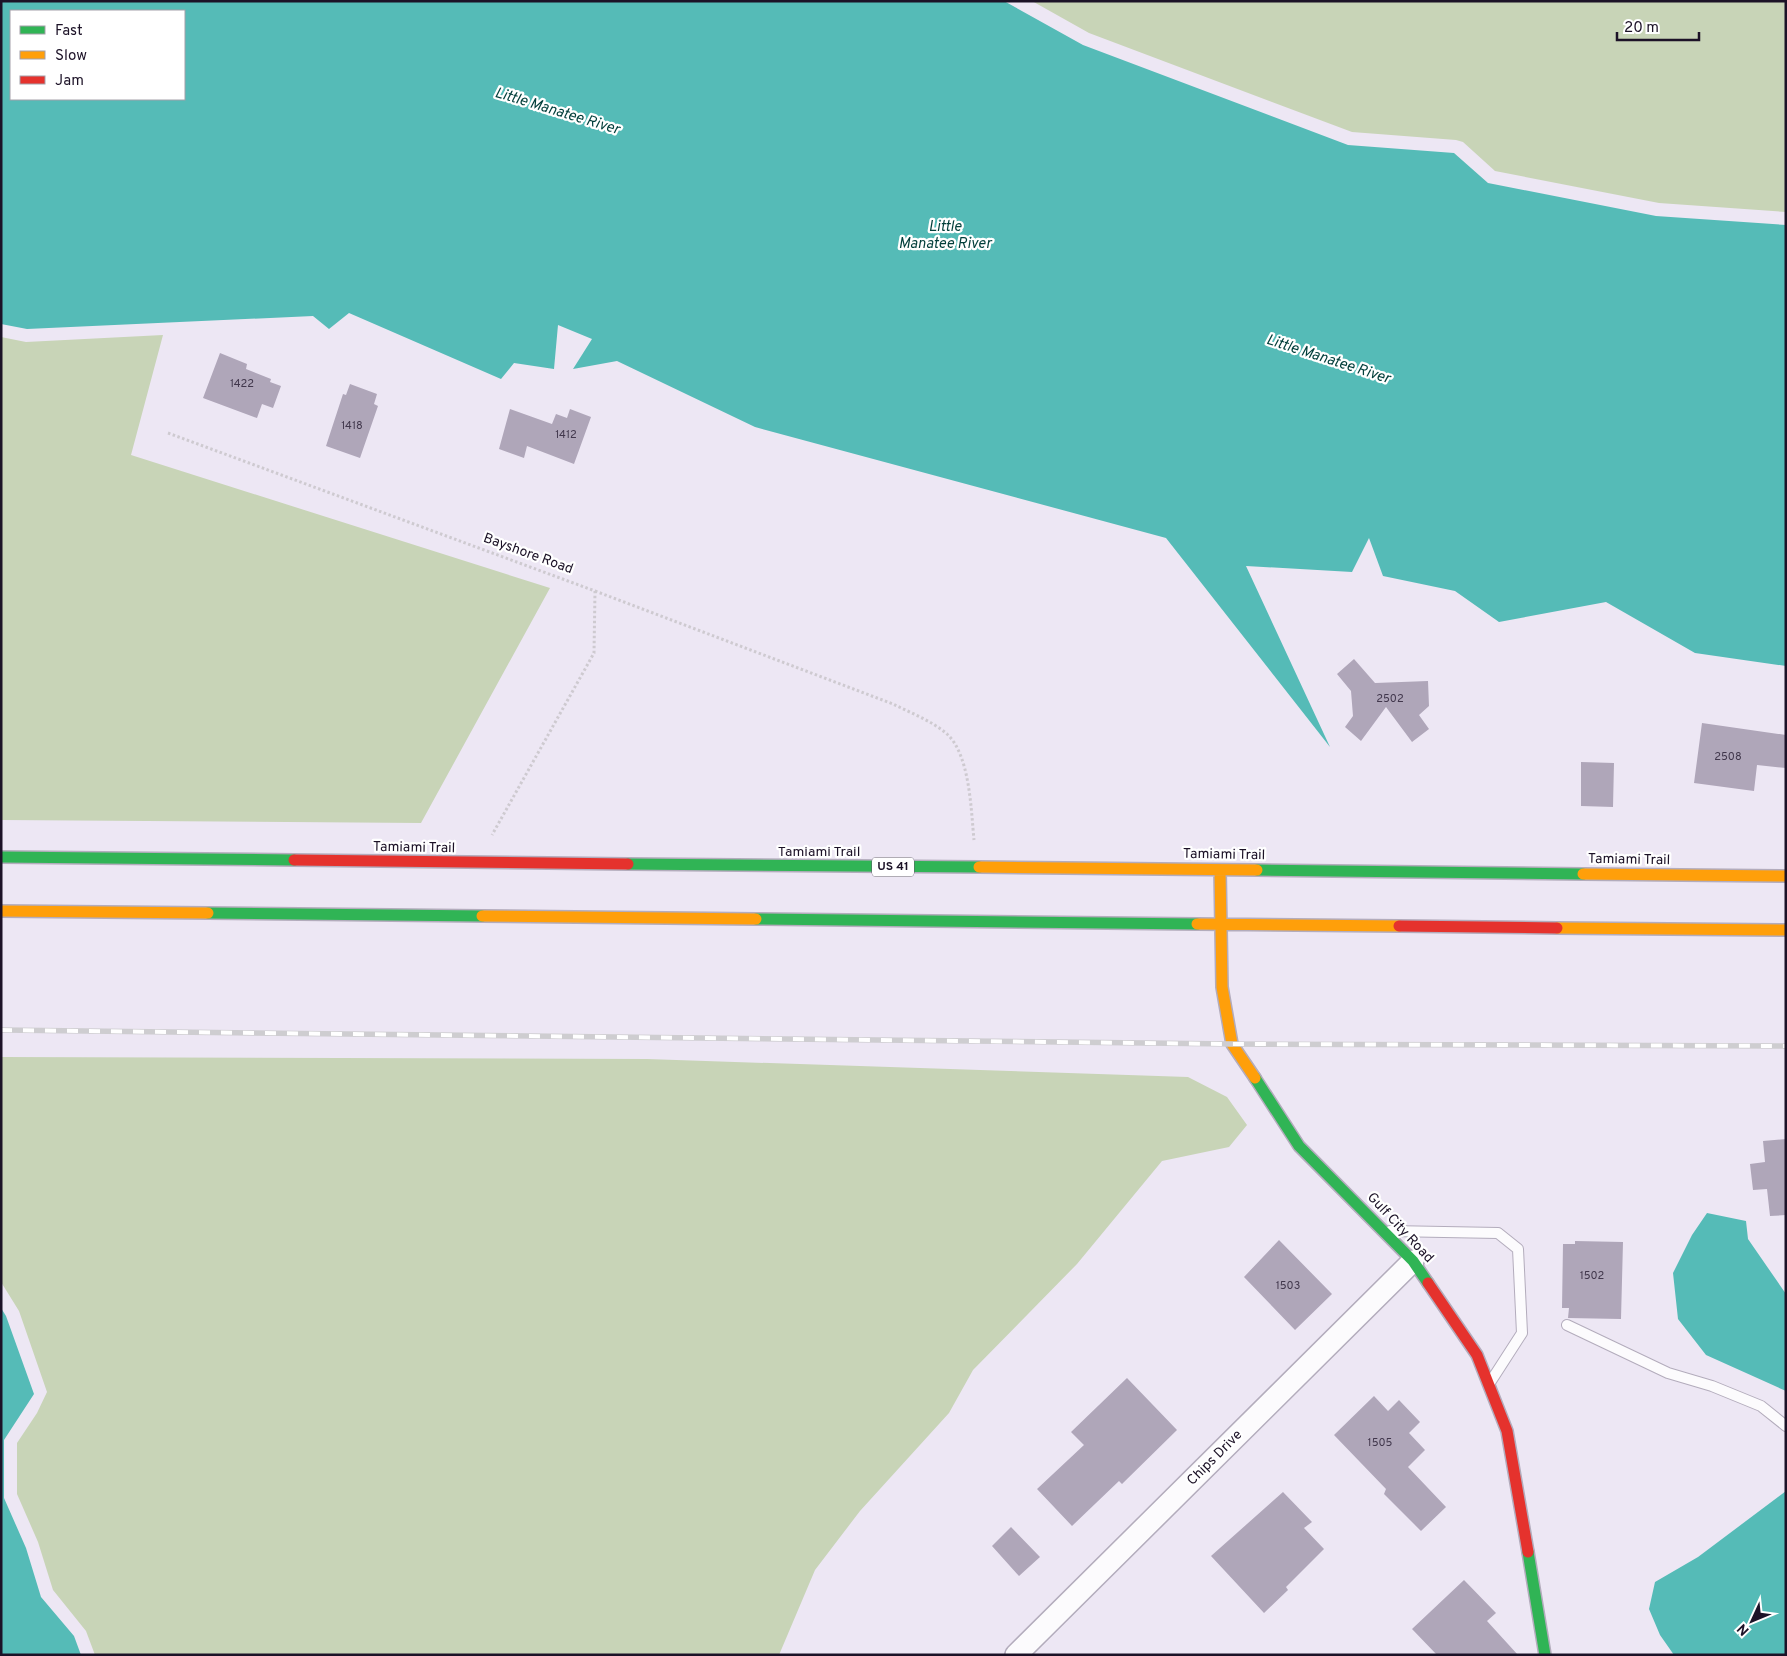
<svg xmlns="http://www.w3.org/2000/svg" width="1787" height="1656" font-family="Overpass,sans-serif">
	<rect width="100%" height="100%" fill="#ede7f4"/>
	<!-- green -->
	<path fill="#c8d4b7" d="M 1032,1 L 1786,1 L 1786,212 L 1659,203 L 1495,171 L 1463,142 L 1456,140 L 1352,132 L 1089,33 Z
		M 163,335 L 131,455 L 550,588 L 421,823 L 1,820 L 1,337 L 26,342 Z
		M 1,1057 L 647,1059 L 1188,1077 L 1227,1097 L 1247,1125 L 1229,1147 L 1162,1161 L 1077,1264 L 973,1370 L 949,1413 L 860,1511 L 815,1570 L 779,1655 L 95,1655 L 86,1631 L 53,1590 L 38,1542 L 17,1494 L 17,1443 L 37,1413 L 47,1392 L 19,1311 L 1,1282 Z"/>
	<!-- water -->
	<path fill="#55bbb7" fill-rule="evenodd" d="M 1,1 L 1004,1 L 1083,45 L 1348,145 L 1454,153 L 1488,183 L 1656,216 L 1786,225 L 1786,666 L 1695,653 L 1606,602 L 1499,622 L 1455,591 L 1383,576 L 1369,538 L 1352,572 L 1246,566 L 1330,747 L 1166,538 L 755,427 L 617,361 L 573,369 L 592,339 L 558,325 L 554,369 L 514,363 L 501,379 L 349,313 L 329,329 L 313,316 L 27,329 L 1,324 ZM 11,11 L 184,11 L 184,99 L 11,99 Z
		M 1707,1213 L 1746,1221 L 1748,1239 L 1786,1294 L 1786,1391 L 1706,1355 L 1678,1319 L 1673,1273 L 1692,1235 Z
		M 1,1308 L 6,1316 L 34,1394 L 4,1440 L 4,1498 L 26,1548 L 41,1597 L 74,1636 L 81,1655 L 1,1655 Z
		M 1786,1491 L 1786,1655 L 1674,1655 L 1660,1635 L 1649,1609 L 1655,1582 L 1698,1557 Z"/>
	<!-- building -->
	<path fill="#afa6b9" d="M 220,353 L 247,364 L 246,369 L 271,379 L 270,382 L 281,386 L 273,408 L 262,404 L 257,418 L 203,398 Z
		M 350,384 L 377,394 L 374,404 L 378,406 L 360,458 L 326,446 L 343,394 L 346,395 Z
		M 510,409 L 552,424 L 556,414 L 567,418 L 570,409 L 591,417 L 574,464 L 527,446 L 524,458 L 499,449 Z
		M 1354,659 L 1375,683 L 1428,681 L 1429,706 L 1419,715 L 1429,729 L 1412,742 L 1386,707 L 1361,741 L 1345,727 L 1353,716 L 1351,691 L 1337,674 Z
		M 1702,723 L 1786,735 L 1786,768 L 1757,765 L 1754,791 L 1694,783 Z
		M 1581,762 L 1614,763 L 1613,807 L 1581,806 Z
		M 1786,1139 L 1786,1215 L 1770,1216 L 1767,1189 L 1753,1190 L 1750,1164 L 1765,1162 L 1763,1141 Z
		M 1279,1240 L 1332,1294 L 1295,1330 L 1244,1277 Z
		M 1575,1241 L 1623,1242 L 1621,1319 L 1568,1318 L 1569,1308 L 1562,1308 L 1563,1244 L 1575,1244 Z
		M 1127,1378 L 1177,1430 L 1122,1484 L 1119,1481 L 1072,1526 L 1037,1489 L 1084,1445 L 1071,1432 Z
		M 1374,1396 L 1388,1411 L 1399,1400 L 1420,1422 L 1409,1433 L 1425,1450 L 1408,1467 L 1446,1507 L 1421,1531 L 1384,1494 L 1386,1489 L 1334,1435 Z
		M 1283,1492 L 1312,1522 L 1304,1528 L 1324,1549 L 1286,1587 L 1288,1590 L 1264,1613 L 1211,1556 Z
		M 1011,1527 L 1040,1557 L 1019,1576 L 992,1546 Z
		M 1464,1580 L 1496,1613 L 1487,1621 L 1518,1655 L 1437,1655 L 1412,1629 Z"/>
	<g fill="none" stroke-linecap="round" stroke-linejoin="round">
		<!-- lane casing -->
		<g stroke="#b3acbc" stroke-width="12">
			<path id="lane" d="M 1390,1231 L 1498,1233 L 1518,1249 L 1522,1333 L 1491,1381
				M 1567,1325 L 1668,1373 L 1712,1386 L 1761,1406 L 1786,1426"/>
		</g>
		<!-- street casing -->
		<g stroke="#b3acbc" stroke-width="24">
			<path id="street" d="M 1016,1655 L 1413,1261"/>
		</g>
		<!-- fast casing -->
		<g stroke="#b3acbc" stroke-width="14">
			<path id="fast" d="M 1,857 L 294,860
				M 628,864 L 979,867
				M 1257,870 L 1583,874
				M 208,913 L 482,916
				M 756,919 L 1197,924
				M 1255,1078 L 1299,1146 L 1413,1261 L 1428,1283
				M 1528,1552 L 1545,1655"/>
		</g>
		<!-- slow casing -->
		<g stroke="#b3acbc" stroke-width="14">
			<path id="slow" d="M 979,867 L 1257,870
				M 1220,870 L 1222,987 L 1232,1044 L 1255,1078
				M 1583,874 L 1786,876
				M 1,911 L 208,913
				M 482,916 L 756,919
				M 1197,924 L 1399,926
				M 1557,928 L 1786,930"/>
		</g>
		<!-- jam casing -->
		<g stroke="#b3acbc" stroke-width="14">
			<path id="jam" d="M 294,860 L 628,864
				M 1399,926 L 1557,928
				M 1428,1283 L 1477,1355 L 1507,1431 L 1528,1552"/>
		</g>
		<!-- path -->
		<path stroke="#cecad0" stroke-width="3" stroke-dasharray="2.5 2.5" stroke-linecap="butt" d="M 168,433 L 595,591 L 594,653 L 492,835
			M 595,591 L 893,704 C 911,713 932,721 947,734 C 970,755 971,810 974,840"/>
		<!-- lane -->
		<use href="#lane" stroke="#fcfbfd" stroke-width="10"/>
		<!-- street -->
		<use href="#street" stroke="#fcfbfd" stroke-width="21"/>
		<!-- fast -->
		<use href="#fast" stroke="#30b455" stroke-width="11"/>
		<!-- slow -->
		<use href="#slow" stroke="#ff9f0a" stroke-width="11"/>
		<!-- jam -->
		<use href="#jam" stroke="#e5322d" stroke-width="11"/>
		<!-- rail casing -->
		<g stroke="#cecdd0" stroke-width="5.5">
			<path id="rail" d="M 1,1030 L 1232,1044 L 1786,1046"/>
		</g>
		<!-- rail -->
		<use href="#rail" stroke="#fff" stroke-width="4" stroke-dasharray="11" stroke-linecap="butt"/>
	</g>
	<g text-anchor="middle" dominant-baseline="central" stroke-width="4.5" stroke-linejoin="round" paint-order="stroke">
		<!-- number labels -->
		<g font-size="11" fill="#41374c">
			<text x="242" y="384">1422</text>
			<text x="352" y="426">1418</text>
			<text x="566" y="435">1412</text>
			<text x="1390" y="699">2502</text>
			<text x="1728" y="757">2508</text>
			<text x="1592" y="1276">1502</text>
			<text x="1288" y="1286">1503</text>
			<text x="1380" y="1443">1505</text>
		</g>
		<!-- shield labels -->
		<rect fill="#fff" stroke="#605968" stroke-width="1" x="872" y="857.5" width="42" height="19" rx="4"/>
		<g font-size="12" font-weight="bold" fill="#1c1227">
			<text x="893" y="867">US 41</text>
		</g>
		<!-- street labels -->
		<g font-size="14" fill="#1c1227" stroke="#fff">
			<text transform="translate(528 554) rotate(20)">Bayshore Road</text>
			<text transform="translate(414 848) rotate(1)">Tamiami Trail</text>
			<text x="819" y="852">Tamiami Trail</text>
			<text transform="translate(1224 855) rotate(1)">Tamiami Trail</text>
			<text transform="translate(1629 860) rotate(1)">Tamiami Trail</text>
			<text transform="translate(1400 1228) rotate(47)">Gulf City Road</text>
			<text transform="translate(1215 1458) rotate(-45)">Chips Drive</text>
		</g>
		<!-- water labels -->
		<g font-size="15" font-style="italic" fill="#013e3a" stroke="#fff">
			<text transform="translate(557 112) rotate(17)">Little Manatee River</text>
			<text x="945" y="227">Little<tspan x="945" dy="17">Manatee River</tspan></text>
			<text transform="translate(1328 360) rotate(18)">Little Manatee River</text>
		</g>
	</g>
	<!-- border -->
	<rect width="1787" height="1656" fill="none" stroke="#1c1227" stroke-width="5"/>
	<!-- legend -->
	<rect x="10" y="10" width="175" height="90" fill="#ffffff" stroke="#a4a0a9"/>
	<rect x="20" y="26" width="25" height="8" fill="#30b455" stroke="#a4a0a9"/>
	<text x="55" y="35" font-size="15" fill="#1c1227">Fast</text>
	<rect x="20" y="51" width="25" height="8" fill="#ff9f0a" stroke="#a4a0a9"/>
	<text x="55" y="60" font-size="15" fill="#1c1227">Slow</text>
	<rect x="20" y="76" width="25" height="8" fill="#e5322d" stroke="#a4a0a9"/>
	<text x="55" y="85" font-size="15" fill="#1c1227">Jam</text>
	<!-- north arrow -->
	<g transform="translate(1752 1621) rotate(226)" stroke="#ffffff" stroke-width="4" paint-order="stroke">
	<path d="M0-4L9 19L0 12L-9 19Z" fill="#1c1227"/>
	<text y="-8" font-size="14" font-weight="bold" text-anchor="middle" fill="#1c1227">N</text>
	</g>
	<!-- scale -->
	<path d="M1617 32v8h82v-8" fill="none" stroke="#1c1227" stroke-width="2.5"/>
	<text x="1624" y="32" font-size="15" fill="#1c1227" stroke="#ffffff" stroke-width="4" paint-order="stroke">20 m</text>
</svg>
